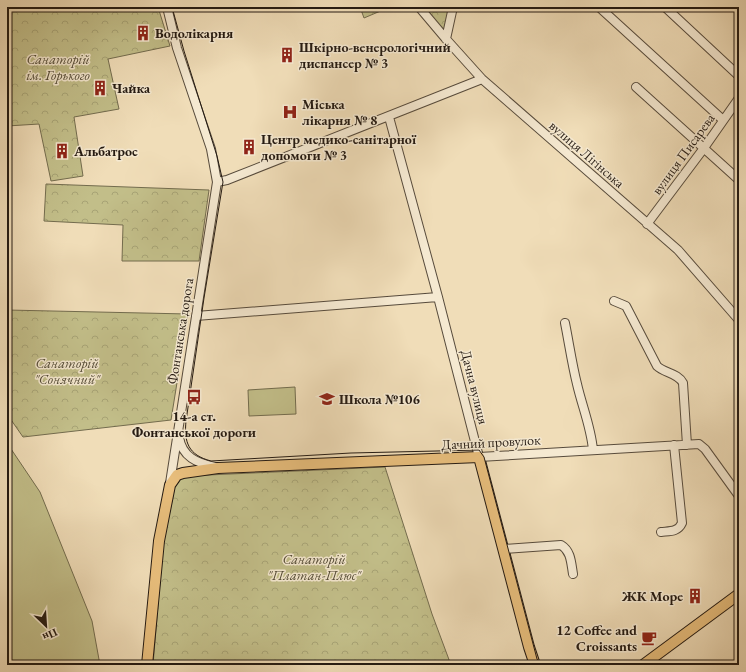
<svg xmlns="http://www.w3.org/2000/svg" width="746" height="672" font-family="'EB Garamond',serif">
	<defs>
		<pattern id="forest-crowns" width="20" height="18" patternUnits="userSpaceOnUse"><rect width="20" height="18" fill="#c2be89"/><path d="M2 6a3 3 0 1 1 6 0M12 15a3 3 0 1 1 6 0" fill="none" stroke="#a7a375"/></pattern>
	</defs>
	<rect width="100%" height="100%" fill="#f0ddb8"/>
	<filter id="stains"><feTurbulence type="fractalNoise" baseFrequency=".005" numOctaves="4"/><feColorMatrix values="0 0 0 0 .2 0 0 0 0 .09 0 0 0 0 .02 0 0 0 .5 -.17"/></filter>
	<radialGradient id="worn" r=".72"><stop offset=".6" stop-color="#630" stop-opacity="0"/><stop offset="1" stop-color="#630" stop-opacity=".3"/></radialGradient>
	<!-- grass -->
	<path fill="#c2be89" stroke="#736c4e" d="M 295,387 L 296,414 L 249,416 L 248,390 Z
		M 7,443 L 40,492 L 92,621 L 100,665 L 7,665 Z"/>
	<!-- forest -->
	<path fill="url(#forest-crowns)" stroke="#736c4e" d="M 7,7 L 158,7 L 170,46 L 108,59 L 119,109 L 74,117 L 83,176 L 51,181 L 39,124 L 7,126 Z
		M 360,7 L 390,7 L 364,18 Z
		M 421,7 L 453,7 L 446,38 Z
		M 46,184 L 209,190 L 199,261 L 122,261 L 123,225 L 44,221 Z
		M 7,310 L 188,314 L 171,420 L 23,437 L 7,414 Z
		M 385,467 L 432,614 L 451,665 L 153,665 L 163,545 L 176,481 L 186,476 Z"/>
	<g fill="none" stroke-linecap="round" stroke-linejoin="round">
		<!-- minor casing -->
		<g stroke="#574b3c" stroke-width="10">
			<path id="minor" d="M 167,7 L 177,48 L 211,149 L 217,182 L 170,483
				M 419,7 L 446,39 L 482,79 L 678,250 L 739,320
				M 599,7 L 723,120
				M 665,7 L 739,76
				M 446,39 L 453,7
				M 636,87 L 739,180
				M 389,117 L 438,297 L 479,457 L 699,444 L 705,449 L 739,496
				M 217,182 L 227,180 L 482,79
				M 647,224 L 704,148 L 739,98
				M 614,301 L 626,306 L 657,366 C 664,373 678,373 683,383 L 687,445
				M 196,316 L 438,297
				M 565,323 C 569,343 572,364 577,384 C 582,406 591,427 593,450
				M 179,437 C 182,457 197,463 215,467
				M 661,532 C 670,531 678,532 682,523 L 674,445
				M 503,549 L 561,545 C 571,551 571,562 573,574"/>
		</g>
		<!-- major casing -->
		<g stroke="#241a12" stroke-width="12">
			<path id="major" d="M 147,665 L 159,541 L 170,485 L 177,475 L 183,473 L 218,468 L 479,457 L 529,647 L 535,665
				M 643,665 L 739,594"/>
		</g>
		<!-- minor -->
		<use href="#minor" stroke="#f5e9d1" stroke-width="8"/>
		<!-- major -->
		<use href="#major" stroke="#e8be7c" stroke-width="10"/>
		<!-- tram -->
		<path stroke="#241a12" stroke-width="1" d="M 172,7 L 184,51 L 217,156 L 223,182 L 204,298 L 186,421 C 184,442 188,455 211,461 L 351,453 L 479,450 L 484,457 L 537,659 L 541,665"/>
	</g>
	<!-- icons -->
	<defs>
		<g id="building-bare" transform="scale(1.2)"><path d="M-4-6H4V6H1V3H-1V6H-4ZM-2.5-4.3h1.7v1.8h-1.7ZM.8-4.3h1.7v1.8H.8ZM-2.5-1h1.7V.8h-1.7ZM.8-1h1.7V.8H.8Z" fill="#8f2418" stroke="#f5e9d1" stroke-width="2.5" paint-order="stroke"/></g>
		<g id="hospital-bare" transform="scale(1.2)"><path d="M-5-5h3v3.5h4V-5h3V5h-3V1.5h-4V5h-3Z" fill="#8f2418" stroke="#f5e9d1" stroke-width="2.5" paint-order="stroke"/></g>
		<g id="bus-bare" transform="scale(1.2)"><path d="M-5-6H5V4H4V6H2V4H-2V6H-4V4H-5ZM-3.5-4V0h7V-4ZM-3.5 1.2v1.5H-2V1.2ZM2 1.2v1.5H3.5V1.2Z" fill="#8f2418" stroke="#f5e9d1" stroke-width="2.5" paint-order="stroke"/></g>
		<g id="school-bare" transform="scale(1.2)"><path d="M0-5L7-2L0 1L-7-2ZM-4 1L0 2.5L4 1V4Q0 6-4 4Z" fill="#8f2418" stroke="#f5e9d1" stroke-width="2.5" paint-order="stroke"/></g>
		<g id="cafe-bare" transform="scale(1.2)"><path d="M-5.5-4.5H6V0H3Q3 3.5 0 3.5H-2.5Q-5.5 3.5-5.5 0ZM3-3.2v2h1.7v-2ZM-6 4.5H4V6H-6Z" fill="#8f2418" stroke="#f5e9d1" stroke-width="2.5" paint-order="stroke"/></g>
	</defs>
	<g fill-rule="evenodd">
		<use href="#building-bare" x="143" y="33"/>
		<use href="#building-bare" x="287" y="55"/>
		<use href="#building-bare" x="100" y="88"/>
		<use href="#hospital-bare" x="290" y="112"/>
		<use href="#building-bare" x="249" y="147"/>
		<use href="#building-bare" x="62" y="151"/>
		<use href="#bus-bare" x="194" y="397"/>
		<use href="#school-bare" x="327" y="399"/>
		<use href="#building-bare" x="695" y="596"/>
		<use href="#cafe-bare" x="649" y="638"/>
	</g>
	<g text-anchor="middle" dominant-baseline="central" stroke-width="3" stroke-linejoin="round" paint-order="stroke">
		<!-- poi labels -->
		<g font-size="14" font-weight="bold" fill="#241a12" stroke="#f5e9d1" text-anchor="start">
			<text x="155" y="33">Водолікарня</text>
			<text x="299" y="47">Шкірно-венерологічний<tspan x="299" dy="16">диспансер № 3</tspan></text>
			<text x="112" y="88">Чайка</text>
			<text x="302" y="104">Міська<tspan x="302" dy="16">лікарня № 8</tspan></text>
			<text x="261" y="139">Центр медико-санітарної<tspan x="261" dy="16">допомоги № 3</tspan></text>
			<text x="74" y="151">Альбатрос</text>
			<text x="339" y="399">Школа №106</text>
			<text x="194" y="416" text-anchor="middle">14-а ст.<tspan x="194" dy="16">Фонтанської дороги</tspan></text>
			<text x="683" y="596" text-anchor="end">ЖК Море</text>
			<text x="637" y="630" text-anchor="end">12 Coffee and<tspan x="637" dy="16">Croissants</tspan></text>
		</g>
		<!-- park labels -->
		<g font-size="14" font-style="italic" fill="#534b36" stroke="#f5e9d1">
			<text x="58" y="59">Cанаторій<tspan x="58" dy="16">ім. Горького</tspan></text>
			<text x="67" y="363">Санаторій<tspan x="67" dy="16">"Сонячний"</tspan></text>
			<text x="314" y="559">Санаторій<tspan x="314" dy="16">"Платан-Плюс"</tspan></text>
		</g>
		<!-- street labels -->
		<g font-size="14" fill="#241a12" stroke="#f5e9d1">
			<text transform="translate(587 154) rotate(41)">вулиця Лігінська</text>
			<text transform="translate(683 154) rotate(-54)">вулиця Писарева</text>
			<text transform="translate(180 331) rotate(-81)">Фонтанська дорога</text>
			<text transform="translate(475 387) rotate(76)">Дачна вулиця</text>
			<text transform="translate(491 442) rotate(-3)">Дачний провулок</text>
		</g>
	</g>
	<!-- margin -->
	<rect width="746" height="672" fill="none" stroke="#f0ddb8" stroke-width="24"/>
	<rect x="8" y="8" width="730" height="656" fill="none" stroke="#241a12" stroke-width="2"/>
	<rect x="12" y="12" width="722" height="648" fill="none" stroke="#241a12"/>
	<!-- north arrow -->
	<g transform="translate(46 626) rotate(155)" stroke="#f5e9d1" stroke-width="3" paint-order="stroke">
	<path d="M0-3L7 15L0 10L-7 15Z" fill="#241a12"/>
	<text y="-6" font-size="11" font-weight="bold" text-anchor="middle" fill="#241a12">Пн</text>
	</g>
	<rect width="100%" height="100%" filter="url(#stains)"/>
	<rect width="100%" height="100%" fill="url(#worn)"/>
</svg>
